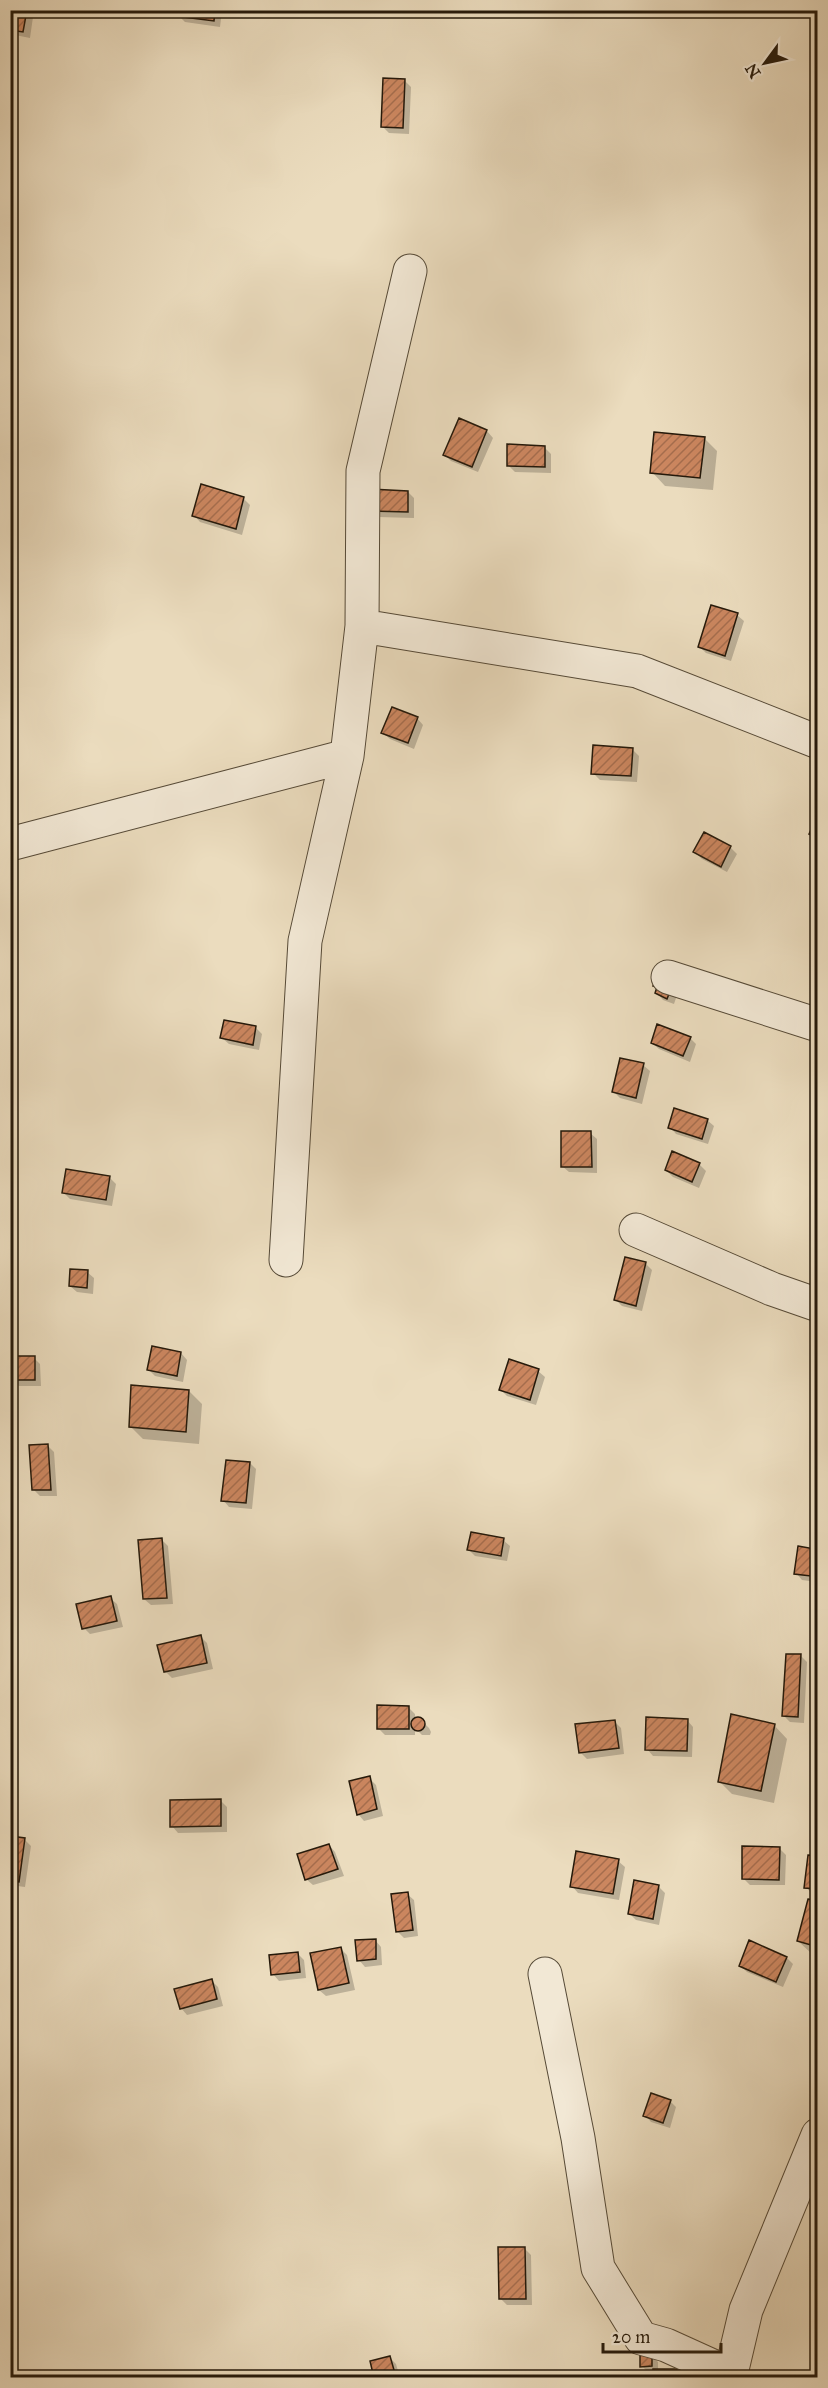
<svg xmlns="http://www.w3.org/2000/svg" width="828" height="2388" font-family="'IM FELL Great Primer',serif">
	<defs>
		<pattern id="building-hatch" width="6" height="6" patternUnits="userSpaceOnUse" patternTransform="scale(1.5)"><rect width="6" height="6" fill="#cb865f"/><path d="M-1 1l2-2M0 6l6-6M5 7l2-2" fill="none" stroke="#a56d4d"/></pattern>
	</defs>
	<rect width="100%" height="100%" fill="#ebdcbe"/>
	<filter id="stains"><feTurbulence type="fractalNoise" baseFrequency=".00333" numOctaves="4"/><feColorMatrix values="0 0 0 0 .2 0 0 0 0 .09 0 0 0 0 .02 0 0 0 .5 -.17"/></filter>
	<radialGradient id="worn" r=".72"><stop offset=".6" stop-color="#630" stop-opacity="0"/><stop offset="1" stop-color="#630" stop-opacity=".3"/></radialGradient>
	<!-- shadow -->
	<path fill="#0003" d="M 10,10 L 34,10 L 30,38 L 10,34 Z
		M 179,10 L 222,10 L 220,27 L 185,22 L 178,15 Z
		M 405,81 L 411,87 L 409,134 L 389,133 L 382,126 Z
		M 487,431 L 493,438 L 478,472 L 451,461 L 445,455 Z
		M 704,438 L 717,451 L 713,490 L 665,486 L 652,472 Z
		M 544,447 L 551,454 L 551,473 L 515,472 L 509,466 Z
		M 408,492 L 414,498 L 414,518 L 378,517 L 372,510 Z
		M 243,498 L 250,505 L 242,535 L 200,522 L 194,515 Z
		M 737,615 L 744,621 L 731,661 L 706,653 L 699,646 Z
		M 417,718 L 423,725 L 414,749 L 390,739 L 383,733 Z
		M 633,750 L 639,756 L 637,782 L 600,780 L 593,773 Z
		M 730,847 L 737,854 L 727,872 L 702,859 L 695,852 Z
		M 678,992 L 674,1004 L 663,1000 L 657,993 Z
		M 255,1027 L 262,1034 L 259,1050 L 229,1044 L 222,1038 Z
		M 690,1038 L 696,1044 L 690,1062 L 659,1049 L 652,1043 Z
		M 643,1065 L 650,1071 L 642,1104 L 620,1098 L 614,1092 Z
		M 707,1120 L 714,1126 L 708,1144 L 676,1134 L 670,1127 Z
		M 590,1133 L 597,1139 L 597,1173 L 569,1172 L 562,1166 Z
		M 699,1164 L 706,1171 L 699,1188 L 673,1177 L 666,1170 Z
		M 109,1177 L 116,1184 L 112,1206 L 70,1199 L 64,1193 Z
		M 646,1264 L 652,1270 L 642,1311 L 622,1306 L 616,1300 Z
		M 87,1272 L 94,1278 L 93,1294 L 77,1292 L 70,1286 Z
		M 181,1353 L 187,1360 L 183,1382 L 155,1376 L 149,1370 Z
		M 34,1358 L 40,1364 L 41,1386 L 19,1386 L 12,1380 Z
		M 538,1371 L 545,1377 L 536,1405 L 507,1396 L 500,1389 Z
		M 189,1391 L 202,1404 L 199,1444 L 143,1439 L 130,1426 Z
		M 47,1445 L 54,1452 L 57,1496 L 40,1496 L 34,1490 Z
		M 250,1463 L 256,1469 L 252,1509 L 229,1507 L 223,1500 Z
		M 161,1539 L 168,1546 L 173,1604 L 151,1605 L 144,1599 Z
		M 503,1540 L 510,1546 L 507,1561 L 475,1556 L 469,1550 Z
		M 814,1550 L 818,1554 L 817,1582 L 802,1580 L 796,1573 Z
		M 110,1598 L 117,1604 L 123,1627 L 90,1634 L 84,1628 Z
		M 200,1636 L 207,1643 L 213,1669 L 172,1678 L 166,1672 Z
		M 801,1656 L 807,1662 L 804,1723 L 790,1722 L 784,1716 Z
		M 408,1707 L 415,1714 L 415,1720 L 422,1721 L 429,1728 L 431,1732 L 430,1735 L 422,1735 L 415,1728 L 415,1735 L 385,1735 L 378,1728 Z
		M 687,1720 L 693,1727 L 692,1757 L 653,1756 L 647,1749 Z
		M 614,1721 L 621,1728 L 624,1754 L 587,1759 L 580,1752 Z
		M 774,1725 L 787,1739 L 774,1803 L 732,1794 L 719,1781 Z
		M 369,1778 L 376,1785 L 383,1816 L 364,1821 L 358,1814 Z
		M 220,1800 L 227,1807 L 227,1832 L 178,1833 L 172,1826 Z
		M 10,1838 L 24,1839 L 31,1846 L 25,1887 L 10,1885 Z
		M 329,1845 L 335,1852 L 344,1876 L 313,1885 L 306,1879 Z
		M 779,1848 L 786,1855 L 785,1885 L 750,1885 L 743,1878 Z
		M 818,1858 L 818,1894 L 812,1894 L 806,1887 Z
		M 618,1861 L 625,1867 L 619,1900 L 578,1893 L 572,1886 Z
		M 659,1887 L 665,1893 L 659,1925 L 636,1920 L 630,1914 Z
		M 407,1894 L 414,1900 L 418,1936 L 404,1938 L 397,1931 Z
		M 818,1903 L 818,1955 L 812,1954 L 798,1941 Z
		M 375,1940 L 381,1947 L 382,1965 L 365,1967 L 359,1960 Z
		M 341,1949 L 347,1955 L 355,1990 L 326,1996 L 319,1990 Z
		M 297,1953 L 304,1960 L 306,1978 L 279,1981 L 273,1974 Z
		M 787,1958 L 793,1964 L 783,1987 L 747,1972 L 740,1965 Z
		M 212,1981 L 218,1987 L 223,2006 L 187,2015 L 181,2008 Z
		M 670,2101 L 676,2107 L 670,2128 L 651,2122 L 645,2115 Z
		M 524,2248 L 531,2255 L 532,2305 L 507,2305 L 500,2298 Z
		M 652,2356 L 658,2362 L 658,2371 L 677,2370 L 683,2378 L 655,2378 L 654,2372 L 648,2372 L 642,2366 Z
		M 390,2358 L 396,2364 L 400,2378 L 376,2378 Z"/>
	<!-- building -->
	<path fill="url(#building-hatch)" stroke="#25190a" stroke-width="1.5" d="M 10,10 L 27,10 L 23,32 L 10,30 Z
		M 177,10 L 215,10 L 214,21 L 176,16 Z
		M 383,78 L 405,79 L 403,128 L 381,127 Z
		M 459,418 L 487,430 L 472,467 L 443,455 Z
		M 654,432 L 705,437 L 700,478 L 650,473 Z
		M 507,444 L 545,446 L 545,467 L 507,466 Z
		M 201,484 L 244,497 L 236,529 L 192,516 Z
		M 370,489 L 408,491 L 408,512 L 370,511 Z
		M 711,605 L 738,613 L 725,656 L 698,647 Z
		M 392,707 L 418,717 L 408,743 L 381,733 Z
		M 593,745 L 633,748 L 631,776 L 591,774 Z
		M 818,814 L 818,838 L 809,834 Z
		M 704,832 L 731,846 L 721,867 L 693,852 Z
		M 656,978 L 673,984 L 667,999 L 655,993 L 657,987 L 653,986 Z
		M 224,1020 L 256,1026 L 253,1045 L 220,1038 Z
		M 657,1024 L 691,1037 L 683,1056 L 651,1043 Z
		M 620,1058 L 644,1063 L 636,1098 L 612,1092 Z
		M 674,1108 L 708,1119 L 702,1139 L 668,1128 Z
		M 561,1131 L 591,1131 L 592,1167 L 561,1167 Z
		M 672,1151 L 700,1163 L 692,1182 L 665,1170 Z
		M 66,1169 L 110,1176 L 106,1200 L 62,1193 Z
		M 625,1257 L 646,1262 L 636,1306 L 614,1300 Z
		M 70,1269 L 88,1270 L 87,1288 L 69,1286 Z
		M 152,1346 L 181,1352 L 177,1376 L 147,1370 Z
		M 10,1356 L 35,1356 L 35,1380 L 11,1380 Z
		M 509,1359 L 539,1369 L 530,1400 L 499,1390 Z
		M 131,1385 L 189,1390 L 186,1432 L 129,1427 Z
		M 48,1444 L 51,1490 L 32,1490 L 29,1445 Z
		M 226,1460 L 250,1462 L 246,1503 L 221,1501 Z
		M 471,1532 L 504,1538 L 501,1556 L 467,1550 Z
		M 162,1538 L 167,1598 L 143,1599 L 138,1540 Z
		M 798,1546 L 815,1549 L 811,1576 L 794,1574 Z
		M 111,1596 L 117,1621 L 82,1629 L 76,1604 Z
		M 201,1635 L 207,1663 L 164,1672 L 157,1645 Z
		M 786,1654 L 801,1654 L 798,1717 L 782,1716 Z
		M 377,1705 L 409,1706 L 409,1729 L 377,1729 Z
		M 731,1714 L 775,1724 L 761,1791 L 718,1782 Z
		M 646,1717 L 688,1719 L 687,1751 L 645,1750 Z
		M411 1724a7 7 0 1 1 14 0a7 7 0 1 1-14 0Z
		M 615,1720 L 619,1748 L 579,1753 L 575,1724 Z
		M 370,1776 L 377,1809 L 357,1815 L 349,1781 Z
		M 221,1799 L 221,1826 L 170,1827 L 170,1800 Z
		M 10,1836 L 25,1838 L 19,1882 L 10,1881 Z
		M 329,1844 L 338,1869 L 305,1880 L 297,1854 Z
		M 742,1846 L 780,1847 L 779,1880 L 742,1879 Z
		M 576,1851 L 619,1859 L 613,1894 L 570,1887 Z
		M 808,1855 L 818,1856 L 818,1889 L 804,1888 Z
		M 634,1880 L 659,1885 L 653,1919 L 628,1914 Z
		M 408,1892 L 413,1930 L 396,1932 L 391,1894 Z
		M 808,1899 L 818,1901 L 818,1947 L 797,1941 Z
		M 376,1939 L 376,1959 L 357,1961 L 355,1940 Z
		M 749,1940 L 787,1957 L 776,1982 L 739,1966 Z
		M 341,1947 L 349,1983 L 318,1990 L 310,1953 Z
		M 298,1952 L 300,1972 L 271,1975 L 269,1955 Z
		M 212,1979 L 217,1999 L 180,2009 L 174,1989 Z
		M 651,2093 L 671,2100 L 663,2123 L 643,2116 Z
		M 498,2247 L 525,2247 L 526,2299 L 499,2299 Z
		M 640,2354 L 652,2354 L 652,2366 L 640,2367 Z
		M 390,2356 L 396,2377 L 374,2378 L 370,2361 Z
		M 653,2369 L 677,2369 L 678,2378 L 653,2378 Z"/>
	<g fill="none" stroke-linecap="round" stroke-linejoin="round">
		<!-- minor casing -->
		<g stroke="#564a37" stroke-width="35">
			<path id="minor" d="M 362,626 L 637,671 L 818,742
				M 10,844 L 347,756
				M 668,977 L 818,1025
				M 636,1230 L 772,1289 L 818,1305
				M 286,1260 L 305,941 L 347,756 L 362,626 L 363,471 L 410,271
				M 545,1974 L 578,2138 L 598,2268 L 641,2338 L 666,2345 L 730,2374
				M 730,2378 L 746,2310 L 818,2135"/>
		</g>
		<!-- minor -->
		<use href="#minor" stroke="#f2e8d5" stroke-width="33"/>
	</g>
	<!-- margin -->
	<rect width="828" height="2388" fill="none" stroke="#ebdcbe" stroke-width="36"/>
	<rect x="12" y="12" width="804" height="2364" fill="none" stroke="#25190a" stroke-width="3"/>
	<rect x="18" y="18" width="792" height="2352" fill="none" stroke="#25190a" stroke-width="1.5"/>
	<!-- north arrow -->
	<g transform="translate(765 63) rotate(237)" stroke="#f2e8d5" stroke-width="4.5" paint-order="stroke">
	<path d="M0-4.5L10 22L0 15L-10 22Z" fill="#25190a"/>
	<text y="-9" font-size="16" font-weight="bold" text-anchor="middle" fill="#25190a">N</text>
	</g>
	<!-- scale -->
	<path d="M603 2343v9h118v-9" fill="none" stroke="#25190a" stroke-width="3"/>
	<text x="612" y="2343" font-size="18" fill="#25190a" stroke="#f2e8d5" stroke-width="4.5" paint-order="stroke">20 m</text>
	<rect width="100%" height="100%" filter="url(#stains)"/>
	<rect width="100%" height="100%" fill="url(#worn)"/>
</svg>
